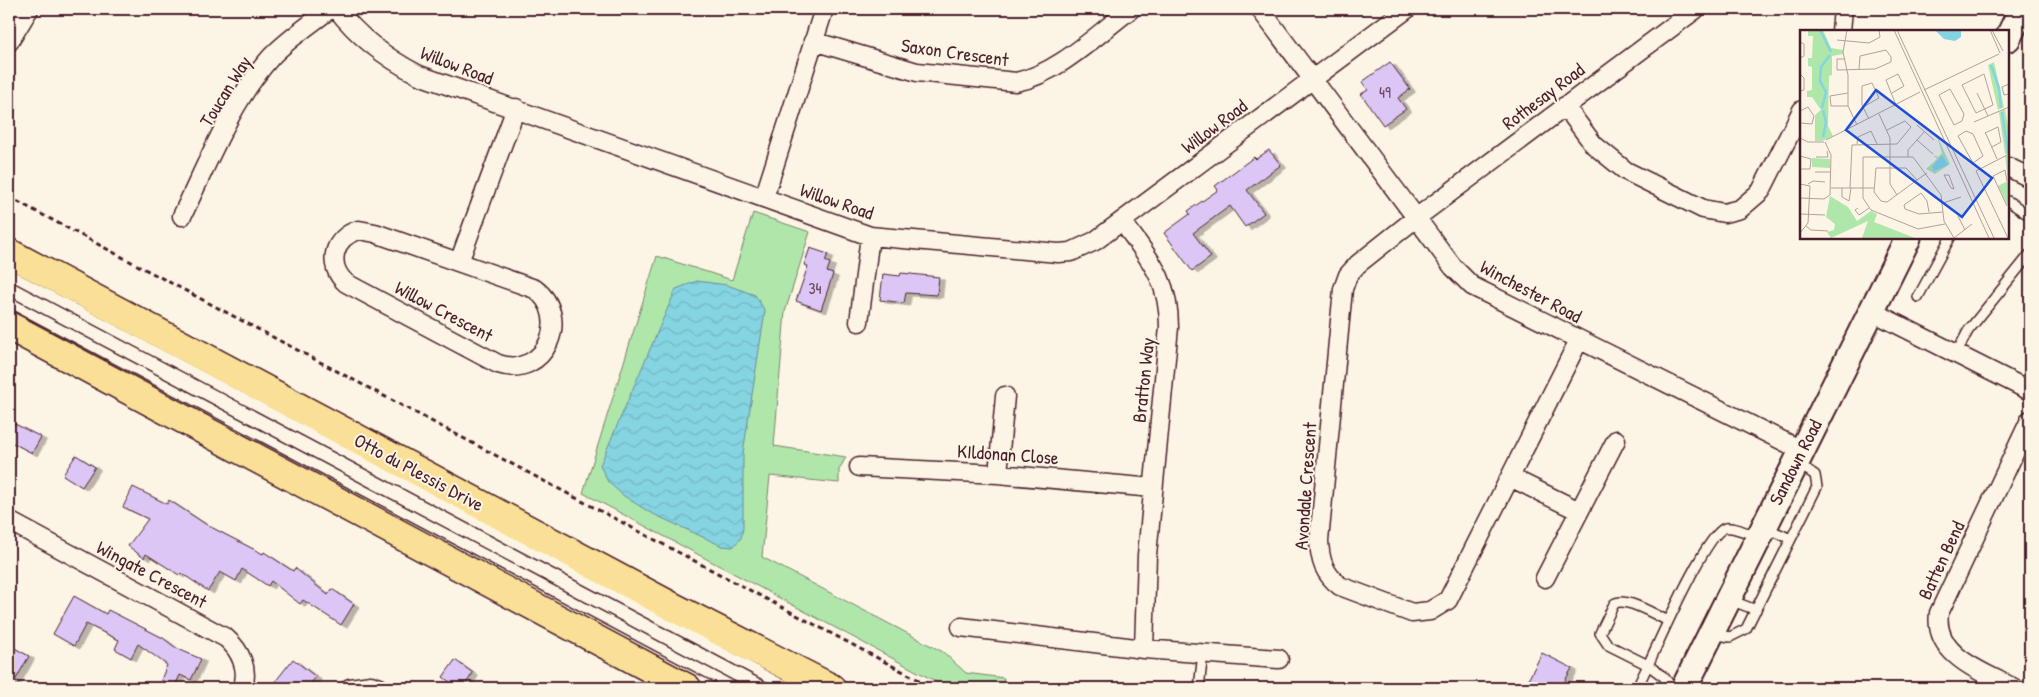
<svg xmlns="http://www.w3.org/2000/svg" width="2039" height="697" font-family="'Patrick Hand',sans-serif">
	<defs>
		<pattern id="water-waves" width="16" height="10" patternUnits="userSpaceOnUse" patternTransform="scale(1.25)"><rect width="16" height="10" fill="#85d4e2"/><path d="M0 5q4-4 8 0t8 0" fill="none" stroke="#74b6c2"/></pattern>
		<filter id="shadow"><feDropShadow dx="5.5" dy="3" stdDeviation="0" flood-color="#0004"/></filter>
	</defs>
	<rect width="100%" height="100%" fill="#fcf5e5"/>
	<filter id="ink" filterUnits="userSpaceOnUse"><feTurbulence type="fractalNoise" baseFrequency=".02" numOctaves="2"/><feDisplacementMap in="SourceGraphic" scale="10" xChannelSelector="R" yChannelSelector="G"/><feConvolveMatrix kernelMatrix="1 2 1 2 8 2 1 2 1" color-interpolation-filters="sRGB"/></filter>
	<g filter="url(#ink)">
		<!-- green -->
		<path fill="#afe6aa" stroke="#7c826a" d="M 753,213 L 810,232 L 785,312 L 774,446 L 846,457 L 839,470 L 839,483 L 770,476 L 762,557 L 943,652 L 966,673 L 1004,678 L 1002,688 L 948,688 L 583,493 L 657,256 L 732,280 Z"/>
		<!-- water -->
		<path fill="url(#water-waves)" stroke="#6d8c99" d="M 697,281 L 727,285 L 755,295 L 765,311 L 743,453 L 743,528 L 741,538 L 733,547 L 722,546 L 649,512 L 624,496 L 608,482 L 600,465 L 676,289 Z"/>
		<!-- building -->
		<path fill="#dcc6f6" stroke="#4a1f2b" filter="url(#shadow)" d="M 1390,62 L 1410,89 L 1398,98 L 1406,109 L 1383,125 L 1361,94 L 1368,90 L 1362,82 Z
			M 1269,150 L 1281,165 L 1247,190 L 1264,213 L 1245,227 L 1230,206 L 1193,233 L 1211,257 L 1192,271 L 1164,233 L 1190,214 L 1188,211 L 1218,190 L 1215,186 L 1254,157 L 1256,159 Z
			M 810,248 L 828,254 L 825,261 L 830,263 L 827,272 L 833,274 L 821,310 L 796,301 L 808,266 L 804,265 Z
			M 901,273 L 939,277 L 937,295 L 906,293 L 904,303 L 880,300 L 883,274 L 900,276 Z
			M 9,421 L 41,437 L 32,453 L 9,441 Z
			M 76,455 L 95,467 L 82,487 L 63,475 Z
			M 133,487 L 167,504 L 169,500 L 207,525 L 263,554 L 264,552 L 293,571 L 295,568 L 328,595 L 332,589 L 354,604 L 341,625 L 303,600 L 300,604 L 271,581 L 268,586 L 242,569 L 236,581 L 220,572 L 208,591 L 181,573 L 179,575 L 146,554 L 144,558 L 128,546 L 148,519 L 123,507 Z
			M 74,596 L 106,614 L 108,610 L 124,618 L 163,638 L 176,648 L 201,659 L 191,680 L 180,675 L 175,686 L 161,680 L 167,665 L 138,644 L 131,658 L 115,649 L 119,640 L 86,624 L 74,646 L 53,634 Z
			M 9,645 L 29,656 L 11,688 L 9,688 Z
			M 1542,653 L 1572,668 L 1561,688 L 1524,688 Z
			M 293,659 L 316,677 L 307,688 L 283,688 L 275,682 Z
			M 455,660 L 473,673 L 463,688 L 458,688 L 443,677 Z"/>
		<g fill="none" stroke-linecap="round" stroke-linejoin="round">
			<!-- lane casing -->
			<g stroke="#4a1f2b" stroke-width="12">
				<path id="lane" d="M 2008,201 L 2030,216
					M 9,274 L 789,688
					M 1918,297 L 1950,238
					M 9,302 L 736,688
					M 1956,354 L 1968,331 L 2030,254
					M 1766,528 L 1791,539
					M 1730,600 L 1756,610
					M 1712,634 L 1730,637 L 1746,629 L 1817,487 L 1815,475 L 1797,463
					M 1199,688 L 1203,653
					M 1637,688 L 1648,665 L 1608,645 L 1600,633 L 1614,604 C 1625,596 1656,615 1668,621
					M 1672,688 L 1664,677 L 1648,665 C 1658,644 1706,533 1725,528 C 1734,526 1749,534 1758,537"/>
			</g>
			<!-- street casing -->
			<g stroke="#4a1f2b" stroke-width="21">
				<path id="street" d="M 337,9 C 359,38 386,58 419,75 L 870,236 L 1058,253 L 1071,252 L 1095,241 L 1407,9
					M 1260,9 L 1453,267 L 1472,286 L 1801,450
					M 1841,31 L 1843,9
					M 813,41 L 917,72 L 1016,82 C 1058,74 1097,34 1131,9
					M 9,42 L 29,9
					M 1565,106 L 1594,145 L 1626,171 L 1703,209 L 1724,213 L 1740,209 L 1761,191 L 1802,110
					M 2008,167 L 2030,178
					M 764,198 L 824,9
					M 182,216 C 208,162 231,102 271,57 C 288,39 311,24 330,9
					M 1122,221 C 1149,259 1169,278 1169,327 L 1147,555 L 1144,649
					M 359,230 L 375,233 L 535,289 C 572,316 546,380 498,364 L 346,283 C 326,265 333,237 359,230 Z
					M 459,262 L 516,108
					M 1871,311 L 2030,391
					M 859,322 L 870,236
					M 1579,340 L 1448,600 L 1430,611 L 1412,613 L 1340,586 C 1324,574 1320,560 1319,541 L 1343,289 L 1348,275 L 1358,264 L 1416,218 L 1696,9
					M 859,467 L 998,474 L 1153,488
					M 998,474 L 1005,396
					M 1510,477 L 1579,511
					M 9,521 L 226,638 C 240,650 250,670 242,688
					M 1545,578 L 1616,440
					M 961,627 L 1144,649 L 1279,659
					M 350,688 L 371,685 L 380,688
					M 2014,688 C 1983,672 1933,656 1939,613 L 2030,420"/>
			</g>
			<!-- secondary casing -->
			<g stroke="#4a1f2b" stroke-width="29">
				<path id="secondary" d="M 2008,38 L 2022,9
					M 1684,688 L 1908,238"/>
			</g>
			<!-- primary casing -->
			<g stroke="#4a1f2b" stroke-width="31">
				<path id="primary" d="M 9,253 L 673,607 L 831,688
					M 9,326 L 687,688"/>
			</g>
			<!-- path -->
			<path stroke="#4a1f2b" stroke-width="3" stroke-dasharray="5 4" stroke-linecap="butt" d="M 9,197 L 934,688"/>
			<!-- lane -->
			<use href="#lane" stroke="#fcf5e5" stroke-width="9"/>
			<!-- street -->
			<use href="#street" stroke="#fcf5e5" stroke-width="18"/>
			<!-- secondary -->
			<use href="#secondary" stroke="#fcf5e5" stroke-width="25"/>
			<!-- primary -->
			<use href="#primary" stroke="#fadf96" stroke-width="28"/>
		</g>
	</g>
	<g text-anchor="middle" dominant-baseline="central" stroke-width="4" stroke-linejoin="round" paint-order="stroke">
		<!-- number labels -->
		<g font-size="16" fill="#6e495e">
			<text x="1385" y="92">49</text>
			<text x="815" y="288">34</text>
		</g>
		<!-- street labels -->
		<g font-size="19" fill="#4a1f2b" stroke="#fcf5e5">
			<text transform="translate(955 52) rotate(8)">Saxon Crescent</text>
			<text transform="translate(457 65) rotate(21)">Willow Road</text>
			<text transform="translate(225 91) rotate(-58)">Toucan Way</text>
			<text transform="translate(1543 96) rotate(-37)">Rothesay Road</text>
			<text transform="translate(1214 126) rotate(-37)">Willow Road</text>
			<text transform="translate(837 201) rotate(19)">Willow Road</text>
			<text transform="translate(1531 291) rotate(28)">Winchester Road</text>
			<text transform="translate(444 311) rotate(28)">Willow Crescent</text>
			<text transform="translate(1143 380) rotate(-84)">Bratton Way</text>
			<text transform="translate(1008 454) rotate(4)">KIldonan Close</text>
			<text transform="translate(1795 462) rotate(-63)">Sandown Road</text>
			<text transform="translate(419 472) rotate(28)">Otto du Plessis Drive</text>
			<text transform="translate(1305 486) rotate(-86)">Avondale Crescent</text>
			<text transform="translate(1941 560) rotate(-65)">Batten Bend</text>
			<text transform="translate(152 574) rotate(28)">Wingate Crescent</text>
		</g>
	</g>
	<!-- overview -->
	<g transform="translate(1800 30)">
		<rect width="209" height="209" fill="#fcf5e5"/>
		<path d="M 8,0 L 23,0 L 31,18 L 43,20 L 43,24 L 32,26 L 32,45 L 29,46 L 28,96 L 33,106 L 22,111 L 15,111 L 15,85 L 21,80 L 12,67 L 7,67 L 7,61 L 12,60 L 12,37 L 8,36 L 8,28 L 12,28 L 13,6 L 8,6 ZM 194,32 L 204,77 L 198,80 L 188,35 ZM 205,79 L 209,102 L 209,124 L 205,124 L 199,82 ZM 136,104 L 150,134 L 135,144 L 126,139 L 137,129 L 133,125 L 138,127 L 142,123 ZM 209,125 L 209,173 L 207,174 L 198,156 L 208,151 L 205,126 ZM 12,128 L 30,129 L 30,138 L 12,137 ZM 30,166 L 48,177 L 57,191 L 71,181 L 77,184 L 74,192 L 115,208 L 62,208 L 68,191 L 31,208 L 27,202 L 34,200 L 35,194 L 26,187 Z" fill="#afe6aa"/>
		<path d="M 135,0 L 161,0 L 161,7 L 155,11 L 144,9 ZM 142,125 L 148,135 L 134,141 L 132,137 Z" fill="#85d4e2"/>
		<path fill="none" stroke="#85d4e2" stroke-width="2.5" d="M 20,0 L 31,22M 191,35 L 199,58 L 201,78M 22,78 L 26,62 L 20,51 L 21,37 L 30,25M 23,80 L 26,92 L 23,107M 202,82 L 208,123"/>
		<path fill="none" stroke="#b59f9b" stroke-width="1" d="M 47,0 L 43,22 L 48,45 L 48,76 L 57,95M 94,0 L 189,208M 97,0 L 194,208M 190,0 L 200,23M 192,0 L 203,21M 37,10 L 69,13 L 80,7 L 79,0M 0,12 L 4,14 L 4,26 L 0,28M 44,29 L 37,29 L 37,40 L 75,39 L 91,32 L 91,27 L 86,20 L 60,26 L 59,39M 0,44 L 4,48 L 4,60 L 0,61M 184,44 L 193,75 L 176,83 L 162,55 ZM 209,54 L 202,57 L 204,65 L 209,64M 150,59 L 164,84 L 162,91 L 154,95 L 139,65 ZM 124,60 L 199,24M 92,63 L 104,56 L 98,44 L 86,50 L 96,75M 177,63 L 188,86M 48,76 L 31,76 L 30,66 L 48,63M 63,77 L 79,68 L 72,53 L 62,56 L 62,75 L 69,89M 0,81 L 8,77 L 14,86 L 12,94 L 1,93M 79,84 L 90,108 L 90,154 L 97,165M 174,92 L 209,77M 117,95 L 134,110M 166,101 L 173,104 L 183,126 L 173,133 L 158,106 ZM 0,108 L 8,112 L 24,112M 26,110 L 120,62M 117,110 L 133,124M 57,114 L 58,107 L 71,101 L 77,114M 192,117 L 201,112 L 198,97 L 185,103 L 186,104 L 197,129M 0,126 L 11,129 L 10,139 L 0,139M 16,127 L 28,127 L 27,121M 108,127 L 108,120 L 125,101M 15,142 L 31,142M 144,145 L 149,145 L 154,159 L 151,158 ZM 117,150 L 106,138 L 76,138 L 74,162 L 81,171 L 86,172 L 87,172 L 117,150 L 127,143M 0,154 L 10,156 L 8,193 L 0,203M 8,154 L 13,151 L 25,152M 31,158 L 74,158M 42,158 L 42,167 L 49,171 L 51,158M 50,158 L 52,115 L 97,114 L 111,97 L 105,91 L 87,100M 0,168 L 24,169 L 30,165 L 31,125 L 25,112M 143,173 L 161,167M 207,176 L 193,146 L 205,140 L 207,151M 58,178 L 55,180 L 59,185 L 69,178M 105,179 L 104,175 L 121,163 L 127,171 L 129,182M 105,179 L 119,184 L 143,182M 0,184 L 25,185M 158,186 L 165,200M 145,194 L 118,199 L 71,180 L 63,168 L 63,127 L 113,127 L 141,165 L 144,191 L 154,208 L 172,194M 6,196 L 11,200 L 28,201M 208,208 L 176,141 L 209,124"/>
		<path fill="#1d4ed8" fill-opacity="0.15" stroke="#1d4ed8" stroke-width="2.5" d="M 76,60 L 192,148 L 162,187 L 46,100 Z"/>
		<rect width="209" height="209" fill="none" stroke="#4a1f2b" stroke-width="2.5"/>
	</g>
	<!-- margin -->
	<rect width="2039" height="697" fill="none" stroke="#fcf5e5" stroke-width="30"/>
	<rect x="15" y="15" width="2009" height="667" fill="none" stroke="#4a1f2b" stroke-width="2" filter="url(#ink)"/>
</svg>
